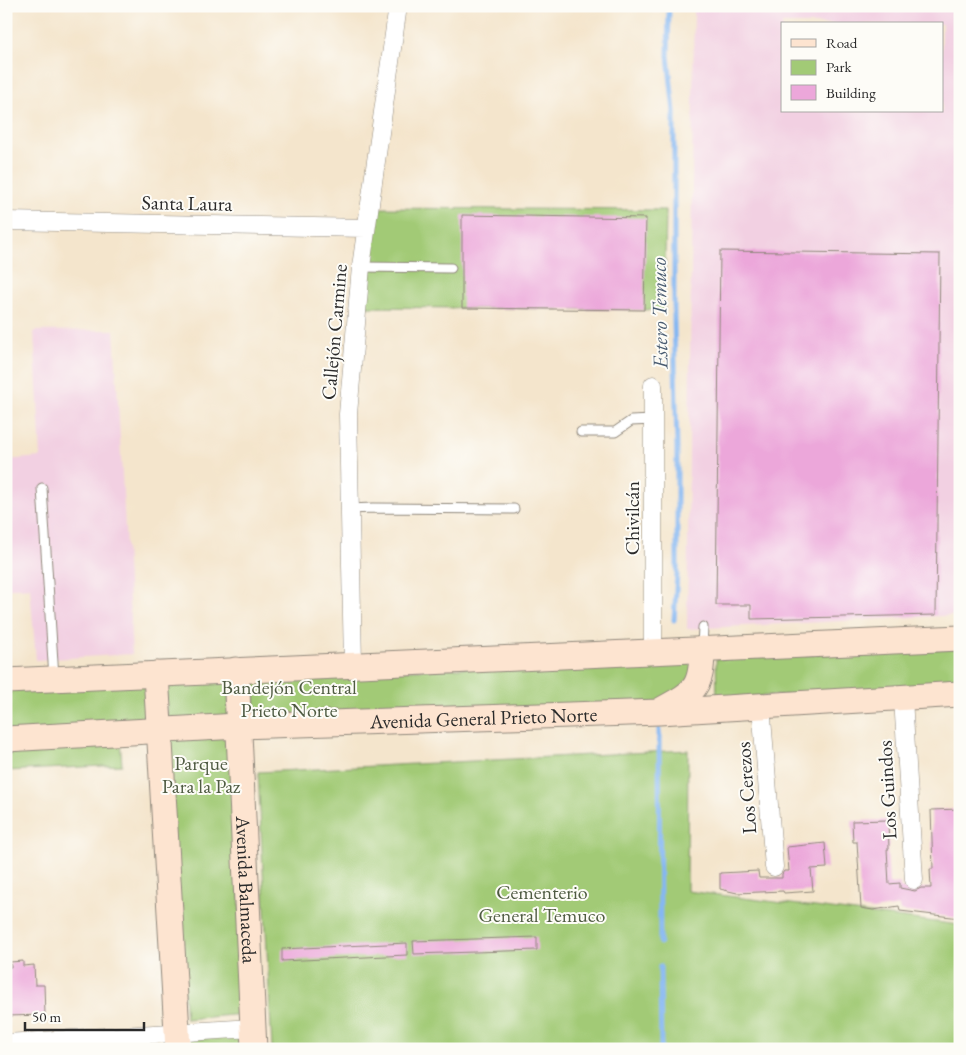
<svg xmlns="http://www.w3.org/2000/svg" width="966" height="1055" font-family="'EB Garamond',serif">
	<rect width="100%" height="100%" fill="#fdfcf7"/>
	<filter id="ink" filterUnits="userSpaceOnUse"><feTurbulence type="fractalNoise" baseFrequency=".02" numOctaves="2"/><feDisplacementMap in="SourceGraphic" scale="10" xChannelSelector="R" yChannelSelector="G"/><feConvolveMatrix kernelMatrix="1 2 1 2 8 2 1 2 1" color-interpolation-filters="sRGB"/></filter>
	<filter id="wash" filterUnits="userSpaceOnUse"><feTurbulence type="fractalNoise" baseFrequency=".0096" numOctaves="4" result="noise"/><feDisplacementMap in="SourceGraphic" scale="20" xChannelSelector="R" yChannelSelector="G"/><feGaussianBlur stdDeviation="1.12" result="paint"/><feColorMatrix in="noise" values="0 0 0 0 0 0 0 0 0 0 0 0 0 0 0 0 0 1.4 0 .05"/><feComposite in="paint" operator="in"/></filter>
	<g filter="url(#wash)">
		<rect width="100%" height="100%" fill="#f4e5cc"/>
		<!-- built -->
		<path fill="#f2d0e2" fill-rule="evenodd" d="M 694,6 L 960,6 L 960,615 L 687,629 ZM 782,24 L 942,24 L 942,111 L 782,111 Z
			M 114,330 L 132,654 L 36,660 L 30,588 L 6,588 L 6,460 L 41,457 L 34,331 Z"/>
		<!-- green -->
		<path fill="#a2ca76" stroke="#667a50" d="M 373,208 L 666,210 L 664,310 L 362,307 Z
			M 960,648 L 960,688 L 717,698 L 716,659 Z
			M 697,659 L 695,677 L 668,704 L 256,723 L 254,676 Z
			M 228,677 L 229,725 L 168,727 L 165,679 Z
			M 144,685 L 146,708 L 140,729 L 6,735 L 6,687 Z
			M 233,733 L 244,1014 L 186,1019 L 165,738 Z
			M 120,739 L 122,765 L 6,771 L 6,746 Z
			M 688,750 L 687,891 L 960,925 L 960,1049 L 272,1049 L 258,772 Z
			M 252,1035 L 252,1049 L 181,1049 L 180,1040 Z"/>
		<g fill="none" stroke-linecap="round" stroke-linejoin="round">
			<!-- stream -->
			<path stroke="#85b7f2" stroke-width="5" d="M 669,6 L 668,56 L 674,112 L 674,320 L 677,447 L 677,574 L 674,620
				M 659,730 L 660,943
				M 660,966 L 661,1049"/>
		</g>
		<g id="blocks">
			<!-- building -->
			<path fill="#eca7da" d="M 462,215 L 646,218 L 644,310 L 462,308 Z
				M 720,251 L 940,254 L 936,615 L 751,619 L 751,605 L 716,605 Z
				M 960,809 L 960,918 L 900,911 L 899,906 L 873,910 L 861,908 L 857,842 L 853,842 L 852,821 L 888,820 L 889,849 L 887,849 L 889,884 L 900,883 L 900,888 L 915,891 L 921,888 L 931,888 L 930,869 L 933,869 L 931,810 Z
				M 825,843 L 827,868 L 811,869 L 813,891 L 784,893 L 783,891 L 737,893 L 720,889 L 720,873 L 758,871 L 759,878 L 782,878 L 782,874 L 784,871 L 789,871 L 787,847 Z
				M 537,937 L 537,950 L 414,954 L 413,941 Z
				M 407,943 L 407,955 L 282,961 L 282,949 Z
				M 23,961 L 23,966 L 34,965 L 35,985 L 44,985 L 45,1015 L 6,1016 L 6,967 L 11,967 L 10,962 Z"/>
		</g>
	</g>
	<g filter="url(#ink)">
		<use href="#blocks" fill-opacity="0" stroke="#90887c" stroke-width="1"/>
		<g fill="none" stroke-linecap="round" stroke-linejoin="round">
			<!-- lane casing -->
			<g stroke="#90887c" stroke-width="11">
				<path id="lane" d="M 361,267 L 451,268
					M 581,432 L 615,432 L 631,421 L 653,420
					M 42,488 L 54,678
					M 350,509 L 373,508 L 514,509
					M 702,647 L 703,627"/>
			</g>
			<!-- street casing -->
			<g stroke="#90887c" stroke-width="19">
				<path id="street" d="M 6,221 L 366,228
					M 653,385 L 653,652
					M 353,665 L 348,414 L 361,267 L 398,6
					M 903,698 L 914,880
					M 761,706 L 774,867
					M 6,1043 L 253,1028"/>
			</g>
			<!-- secondary casing -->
			<g stroke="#90887c" stroke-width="27">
				<g id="secondary">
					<path id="s1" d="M 236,670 L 254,1049"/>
					<path d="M 156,674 L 178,1049"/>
					<path d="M 6,681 L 960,638"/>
					<path d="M 661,710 C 694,692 702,689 702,649"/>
					<path id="s2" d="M 6,739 L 238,726 L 659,712 L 960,694"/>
				</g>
			</g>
			<!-- lane -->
			<use href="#lane" stroke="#fff" stroke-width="9"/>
			<!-- street -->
			<use href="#street" stroke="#fff" stroke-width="18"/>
			<!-- secondary -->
			<use href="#secondary" stroke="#fde4d0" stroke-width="25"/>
		</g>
	</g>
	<g text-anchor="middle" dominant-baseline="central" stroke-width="4" stroke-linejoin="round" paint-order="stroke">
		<!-- street labels -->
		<g font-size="20" fill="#2b2b2b" stroke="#fdfcf7">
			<text transform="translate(187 203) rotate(1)">Santa Laura</text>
			<text transform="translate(334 332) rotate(-85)">Callejón Carmine</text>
			<text transform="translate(632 518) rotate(-90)">Chivilcán</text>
			<text stroke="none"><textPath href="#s2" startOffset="478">Avenida General Prieto Norte</textPath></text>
			<text transform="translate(746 788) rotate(-94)">Los Cerezos</text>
			<text transform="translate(887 790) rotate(-93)">Los Guindos</text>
			<text stroke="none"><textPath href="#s1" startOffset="220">Avenida Balmaceda</textPath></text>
		</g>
		<!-- park labels -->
		<g font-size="20" fill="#4f5b42" stroke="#fdfcf7">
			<text x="289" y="687">Bandejón Central<tspan x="289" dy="23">Prieto Norte</tspan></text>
			<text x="201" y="763">Parque<tspan x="201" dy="23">Para la Paz</tspan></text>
			<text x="542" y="892">Cementerio<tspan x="542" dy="23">General Temuco</tspan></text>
		</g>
		<!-- water labels -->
		<g font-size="21" font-style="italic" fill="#4a5c71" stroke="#fdfcf7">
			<text transform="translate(659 313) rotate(-91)">Estero Temuco</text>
		</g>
	</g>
	<!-- margin -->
	<rect width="966" height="1055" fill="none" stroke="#fdfcf7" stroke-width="25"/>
	<!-- legend -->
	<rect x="781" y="22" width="162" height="90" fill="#fdfcf7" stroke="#a9a8a5"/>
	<rect x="791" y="39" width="25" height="8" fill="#fde4d0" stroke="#a9a8a5"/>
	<text x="826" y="48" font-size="15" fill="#2b2b2b">Road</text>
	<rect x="791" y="60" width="25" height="15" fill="#a2ca76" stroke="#a9a8a5"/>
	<text x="826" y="72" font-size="15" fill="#2b2b2b">Park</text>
	<rect x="791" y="85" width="25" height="15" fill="#eca7da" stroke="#a9a8a5"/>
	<text x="826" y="98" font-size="15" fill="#2b2b2b">Building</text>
	<!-- scale -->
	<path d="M25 1022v8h119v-8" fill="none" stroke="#2b2b2b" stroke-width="2.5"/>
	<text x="32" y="1022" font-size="15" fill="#2b2b2b" stroke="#fdfcf7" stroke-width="4" paint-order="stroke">50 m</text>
</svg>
